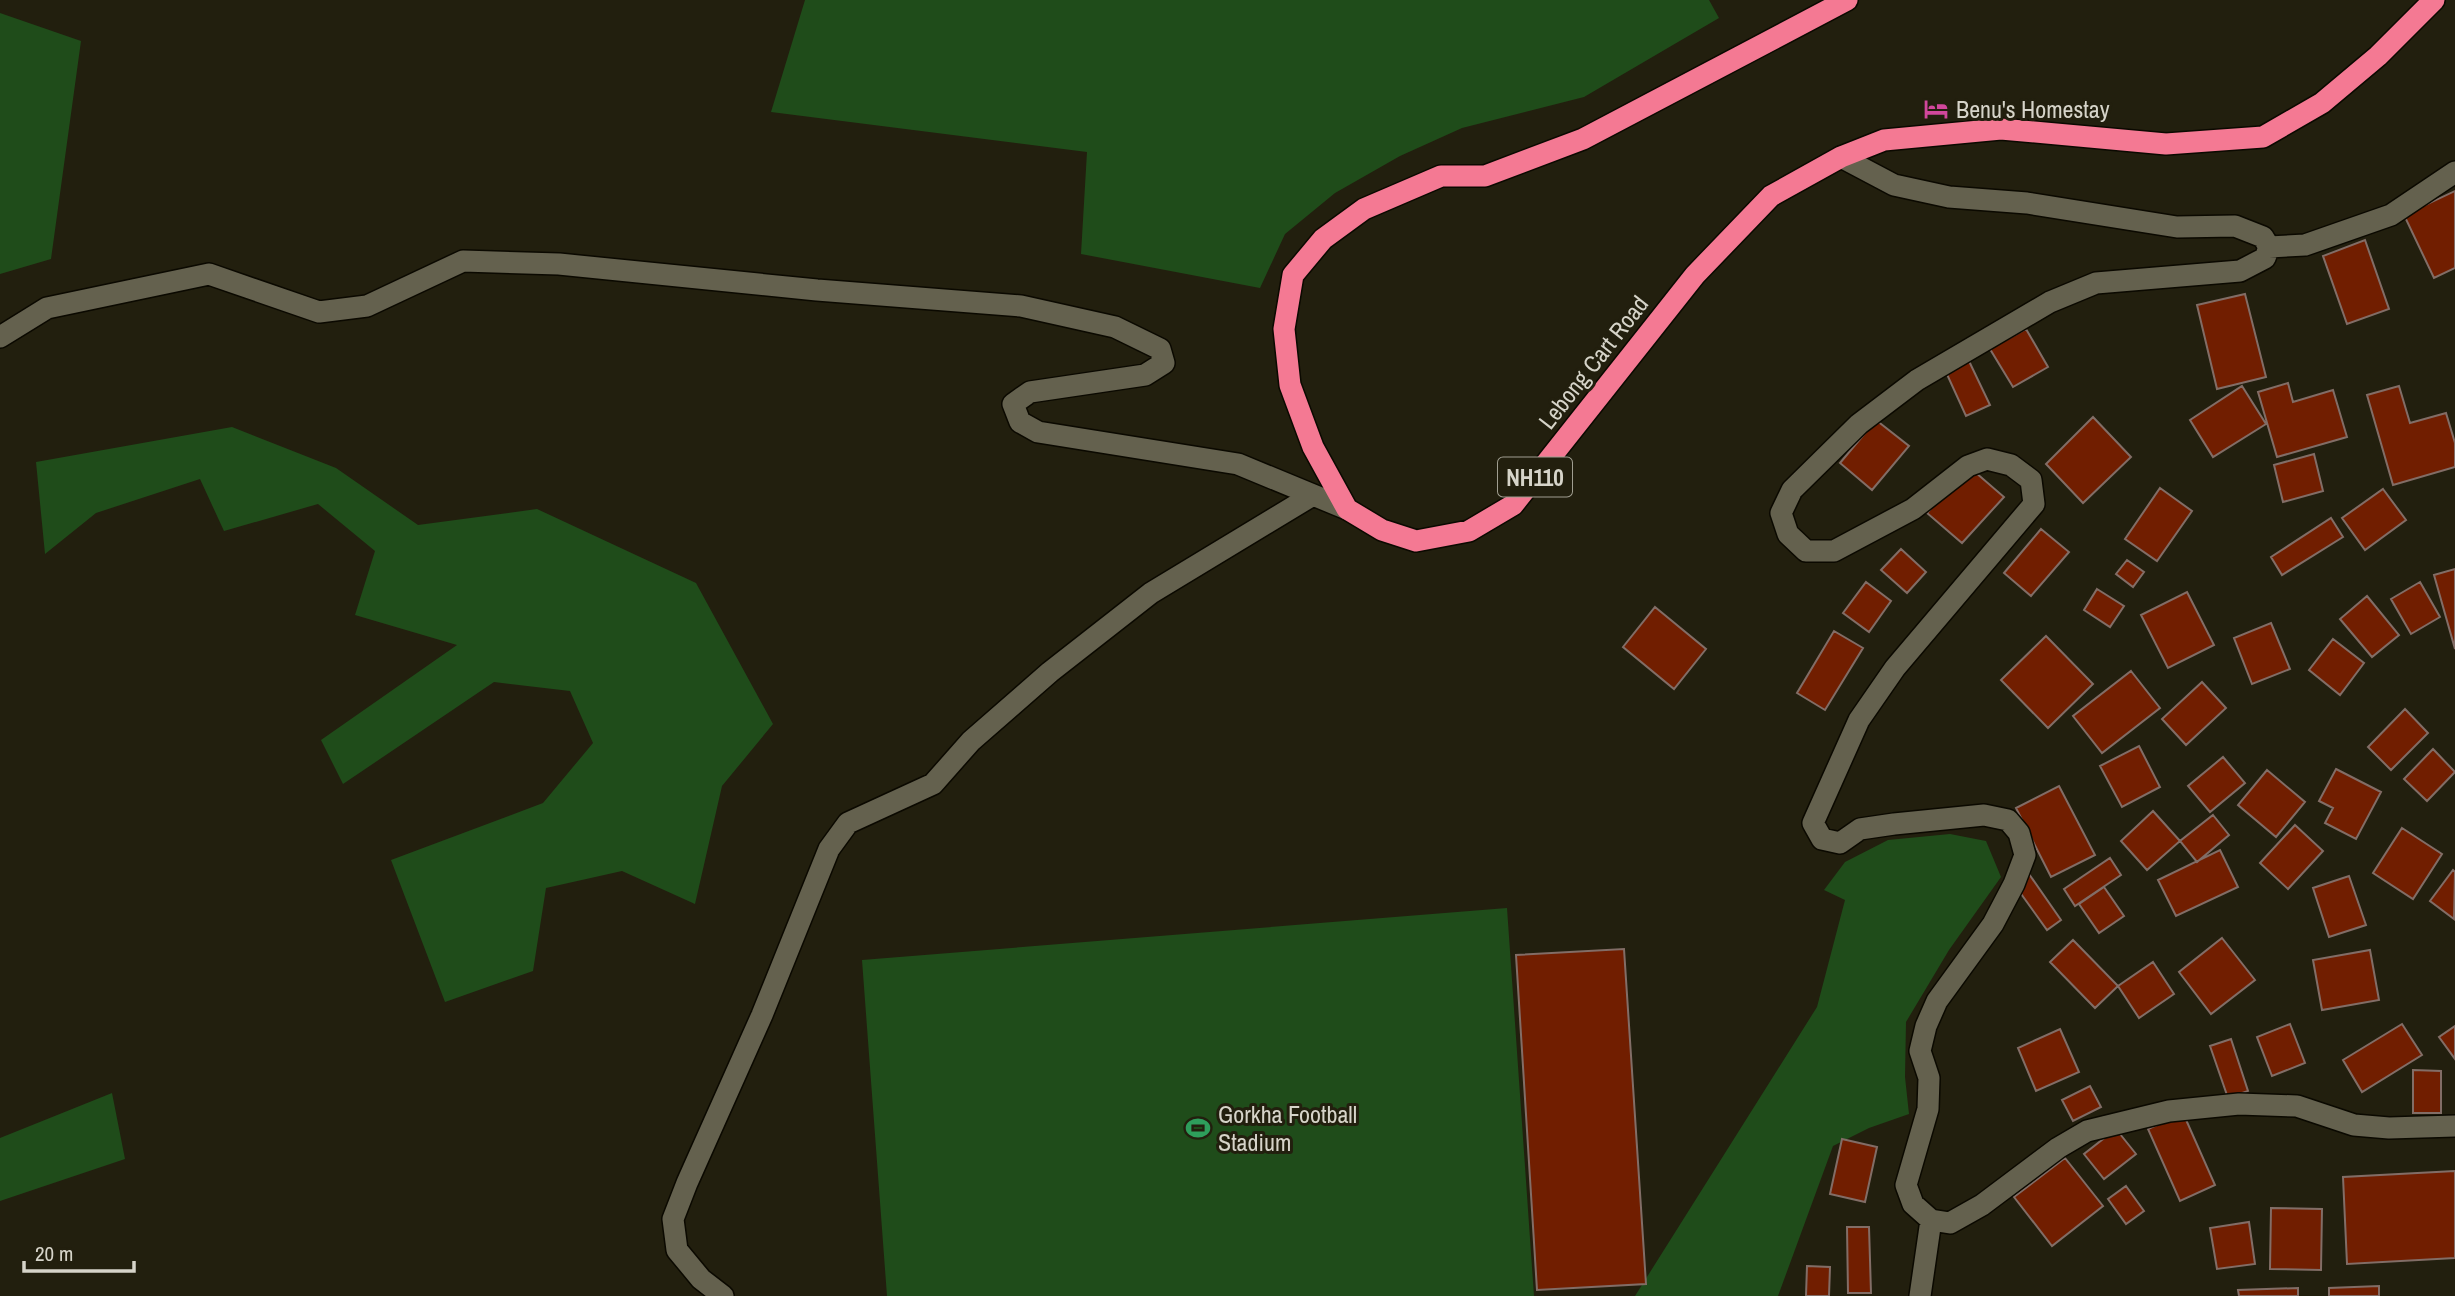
<svg xmlns="http://www.w3.org/2000/svg" width="2455" height="1296" font-family="'Archivo Narrow',sans-serif">
	<rect width="100%" height="100%" fill="#221f0e"/>
	<!-- green -->
	<path fill="#1f4c1a" d="M 805,0 L 1709,0 L 1719,18 L 1584,97 L 1462,128 L 1400,156 L 1335,193 L 1285,234 L 1260,288 L 1081,254 L 1087,152 L 771,112 Z
		M 0,13 L 81,41 L 51,259 L 0,274 Z
		M 232,427 L 336,468 L 418,525 L 537,509 L 696,583 L 773,724 L 722,786 L 695,904 L 622,871 L 546,888 L 533,971 L 445,1002 L 391,860 L 543,803 L 593,743 L 570,691 L 494,682 L 343,784 L 321,740 L 457,645 L 355,615 L 375,551 L 318,504 L 224,531 L 200,479 L 96,513 L 45,554 L 36,462 Z
		M 1950,834 L 1986,841 L 2001,877 L 1949,950 L 1906,1022 L 1905,1077 L 1909,1114 L 1869,1128 L 1833,1146 L 1778,1296 L 1635,1296 L 1817,1007 L 1845,900 L 1824,890 L 1845,862 L 1888,840 Z
		M 1507,908 L 1534,1296 L 887,1296 L 862,960 Z
		M 112,1093 L 125,1159 L 0,1201 L 0,1138 Z"/>
	<!-- building -->
	<path fill="#711e00" stroke="#826d66" stroke-width="2" d="M 2455,191 L 2455,268 L 2434,278 L 2404,215 Z
		M 2365,240 L 2389,309 L 2347,324 L 2323,256 Z
		M 2245,294 L 2266,377 L 2217,389 L 2197,305 Z
		M 2026,329 L 2048,367 L 2013,387 L 1990,349 Z
		M 1968,359 L 1990,405 L 1966,416 L 1945,370 Z
		M 2288,383 L 2293,402 L 2333,390 L 2347,437 L 2277,457 L 2258,392 Z
		M 2242,386 L 2266,424 L 2213,457 L 2190,420 Z
		M 2399,386 L 2410,423 L 2446,413 L 2455,443 L 2455,467 L 2393,485 L 2367,395 Z
		M 2093,417 L 2131,457 L 2083,503 L 2046,464 Z
		M 1876,420 L 1909,446 L 1872,490 L 1840,463 Z
		M 2314,454 L 2323,491 L 2283,502 L 2274,465 Z
		M 1968,466 L 2004,497 L 1962,543 L 1927,513 Z
		M 2160,488 L 2192,511 L 2157,561 L 2125,539 Z
		M 2383,489 L 2406,520 L 2365,550 L 2342,518 Z
		M 2331,518 L 2343,537 L 2282,575 L 2271,557 Z
		M 2041,529 L 2069,552 L 2031,596 L 2004,573 Z
		M 1901,549 L 1926,572 L 1907,593 L 1881,570 Z
		M 2127,560 L 2144,572 L 2133,587 L 2116,574 Z
		M 2455,569 L 2455,649 L 2434,575 Z
		M 1866,582 L 1891,601 L 1869,632 L 1843,613 Z
		M 2420,582 L 2440,617 L 2411,634 L 2391,599 Z
		M 2097,589 L 2124,606 L 2110,627 L 2084,610 Z
		M 2187,592 L 2214,645 L 2168,668 L 2141,615 Z
		M 2367,596 L 2399,635 L 2372,657 L 2340,619 Z
		M 1655,607 L 1706,649 L 1674,689 L 1623,647 Z
		M 2271,623 L 2290,669 L 2252,684 L 2234,638 Z
		M 1834,631 L 1863,648 L 1825,710 L 1797,693 Z
		M 2046,636 L 2093,684 L 2048,728 L 2001,680 Z
		M 2333,639 L 2364,663 L 2340,695 L 2309,670 Z
		M 2131,671 L 2160,708 L 2102,753 L 2073,716 Z
		M 2202,682 L 2226,708 L 2186,745 L 2162,719 Z
		M 2405,709 L 2428,733 L 2391,770 L 2368,747 Z
		M 2139,746 L 2160,787 L 2122,807 L 2100,766 Z
		M 2433,749 L 2455,772 L 2427,801 L 2404,779 Z
		M 2223,757 L 2245,783 L 2210,812 L 2188,786 Z
		M 2336,769 L 2381,792 L 2356,839 L 2325,823 L 2333,808 L 2319,801 Z
		M 2267,770 L 2305,802 L 2276,837 L 2238,805 Z
		M 2059,786 L 2095,855 L 2051,877 L 2016,808 Z
		M 2153,811 L 2180,841 L 2147,870 L 2121,841 Z
		M 2213,815 L 2229,835 L 2197,862 L 2180,841 Z
		M 2295,825 L 2323,851 L 2288,889 L 2260,863 Z
		M 2402,828 L 2442,854 L 2413,899 L 2373,873 Z
		M 2220,850 L 2238,887 L 2176,916 L 2158,880 Z
		M 2110,858 L 2121,875 L 2075,906 L 2064,889 Z
		M 2453,870 L 2455,872 L 2454,919 L 2430,901 Z
		M 2029,874 L 2061,920 L 2047,930 L 2014,884 Z
		M 2349,876 L 2366,925 L 2329,937 L 2313,888 Z
		M 2104,887 L 2124,916 L 2099,933 L 2079,904 Z
		M 2222,938 L 2255,980 L 2211,1014 L 2179,972 Z
		M 2073,940 L 2118,986 L 2095,1008 L 2050,962 Z
		M 1624,949 L 1646,1284 L 1537,1290 L 1516,955 Z
		M 2370,950 L 2379,1000 L 2322,1010 L 2313,960 Z
		M 2153,962 L 2174,994 L 2139,1018 L 2118,986 Z
		M 2290,1024 L 2305,1063 L 2272,1076 L 2257,1037 Z
		M 2402,1024 L 2422,1055 L 2362,1092 L 2343,1060 Z
		M 2455,1026 L 2455,1059 L 2439,1037 Z
		M 2060,1029 L 2079,1072 L 2036,1091 L 2018,1048 Z
		M 2231,1039 L 2248,1091 L 2228,1098 L 2210,1046 Z
		M 2413,1070 L 2441,1071 L 2441,1113 L 2413,1113 Z
		M 2090,1086 L 2101,1107 L 2073,1121 L 2062,1100 Z
		M 2183,1113 L 2215,1185 L 2180,1201 L 2148,1129 Z
		M 2116,1129 L 2136,1154 L 2104,1179 L 2084,1154 Z
		M 1842,1139 L 1877,1147 L 1865,1202 L 1830,1194 Z
		M 2065,1158 L 2103,1206 L 2052,1246 L 2014,1197 Z
		M 2455,1171 L 2455,1258 L 2347,1264 L 2343,1177 Z
		M 2126,1186 L 2144,1211 L 2126,1224 L 2108,1199 Z
		M 2271,1208 L 2322,1209 L 2321,1270 L 2270,1269 Z
		M 2249,1222 L 2255,1264 L 2217,1269 L 2210,1228 Z
		M 1847,1227 L 1869,1227 L 1871,1293 L 1848,1293 Z
		M 1807,1266 L 1830,1267 L 1829,1296 L 1806,1296 Z
		M 2379,1286 L 2379,1296 L 2329,1296 L 2329,1288 Z
		M 2298,1288 L 2298,1296 L 2239,1296 L 2238,1290 Z"/>
	<g fill="none" stroke-linecap="round" stroke-linejoin="round">
		<!-- minor casing -->
		<g stroke="#0b0900" stroke-width="24">
			<path id="minor" d="M 1841,157 L 1894,185 L 1949,197 L 2027,203 L 2177,227 L 2235,226 L 2263,237 L 2269,247 L 2265,258 L 2240,271 L 2096,283 L 2050,302 L 1917,380 L 1859,424 L 1792,490 L 1781,513 L 1788,534 L 1806,551 L 1834,551 L 1913,509 L 1968,466 L 1987,459 L 2011,465 L 2031,480 L 2034,504 L 1895,668 L 1859,720 L 1813,823 L 1822,839 L 1840,843 L 1860,829 L 1894,824 L 1984,815 L 2008,820 L 2019,833 L 2025,855 L 2014,884 L 1993,924 L 1937,1001 L 1926,1026 L 1920,1051 L 1929,1078 L 1928,1109 L 1906,1185 L 1913,1204 L 1931,1220 L 1950,1223 L 1982,1205 L 2058,1148 L 2087,1131 L 2169,1111 L 2239,1104 L 2297,1106 L 2354,1125 L 2389,1128 L 2455,1126
				M 2269,247 L 2305,245 L 2391,215 L 2455,172
				M 0,337 L 47,308 L 209,274 L 319,312 L 367,306 L 463,261 L 559,264 L 817,290 L 1021,306 L 1115,327 L 1160,349 L 1164,363 L 1145,375 L 1030,392 L 1013,404 L 1020,422 L 1038,432 L 1238,464 L 1347,509
				M 723,1296 L 701,1279 L 677,1250 L 673,1219 L 687,1183 L 762,1015 L 829,849 L 848,823 L 933,784 L 971,741 L 1050,672 L 1151,593 L 1313,495
				M 1920,1296 L 1931,1220"/>
		</g>
		<!-- highway casing -->
		<g stroke="#0b0900" stroke-width="24">
			<path id="highway" d="M 1847,0 L 1583,139 L 1485,176 L 1441,176 L 1364,209 L 1323,239 L 1293,275 L 1284,329 L 1290,385 L 1313,447 L 1347,509 L 1382,530 L 1416,541 L 1469,531 L 1513,505 L 1695,275 L 1771,196 L 1841,157 L 1884,140 L 2001,129 L 2166,144 L 2263,137 L 2322,103 L 2378,56 L 2434,0"/>
		</g>
		<!-- minor -->
		<use href="#minor" stroke="#64614e" stroke-width="21"/>
		<!-- highway -->
		<use href="#highway" stroke="#f47993" stroke-width="21"/>
	</g>
	<!-- icons -->
	<defs>
		<g id="hotel-bare" transform="scale(1.89)"><path d="M-6-4.5h1.5V1H6V5H4.5V3h-9V5H-6ZM-4 0a1.8 1.8 0 1 1 3.6 0ZM.5 0V-2.5h3Q6-2.5 6 0Z" fill="#d1479c" stroke="#221f0e" stroke-width="2.5" paint-order="stroke"/></g>
		<g id="stadium-bare" transform="scale(1.89)"><path d="M0-5a6.5 5 0 1 0 0 10a6.5 5 0 1 0 0-10ZM-3.5-1.8h7v3.6h-7Z" fill="#2e9e5b" stroke="#221f0e" stroke-width="2.5" paint-order="stroke"/></g>
	</defs>
	<g fill-rule="evenodd">
		<use href="#hotel-bare" x="1936" y="109"/>
		<use href="#stadium-bare" x="1198" y="1128"/>
	</g>
	<g text-anchor="middle" dominant-baseline="central" stroke-width="6" stroke-linejoin="round" paint-order="stroke">
		<!-- shield labels -->
		<rect fill="#221f0e" stroke="#a09e91" stroke-width="2" x="1498" y="457.5" width="74" height="39" rx="5"/>
		<g font-size="23" font-weight="bold" fill="#d6d4c9">
			<text x="1535" y="477">NH110</text>
		</g>
		<!-- poi labels -->
		<g font-size="24" fill="#d6d4c9" stroke="#221f0e" text-anchor="start">
			<text x="1956" y="109">Benu's Homestay</text>
			<text x="1218" y="1114">Gorkha Football<tspan x="1218" dy="28">Stadium</tspan></text>
		</g>
		<!-- street labels -->
		<g font-size="24" fill="#d6d4c9" stroke="#221f0e">
			<text transform="translate(1593 362) rotate(-52)">Lebong Cart Road</text>
		</g>
	</g>
	<!-- scale -->
	<path d="M24 1261v10h110v-10" fill="none" stroke="#d6d4c9" stroke-width="3.5"/>
	<text x="35" y="1261" font-size="21" fill="#d6d4c9" stroke="#221f0e" stroke-width="5" paint-order="stroke">20 m</text>
</svg>
